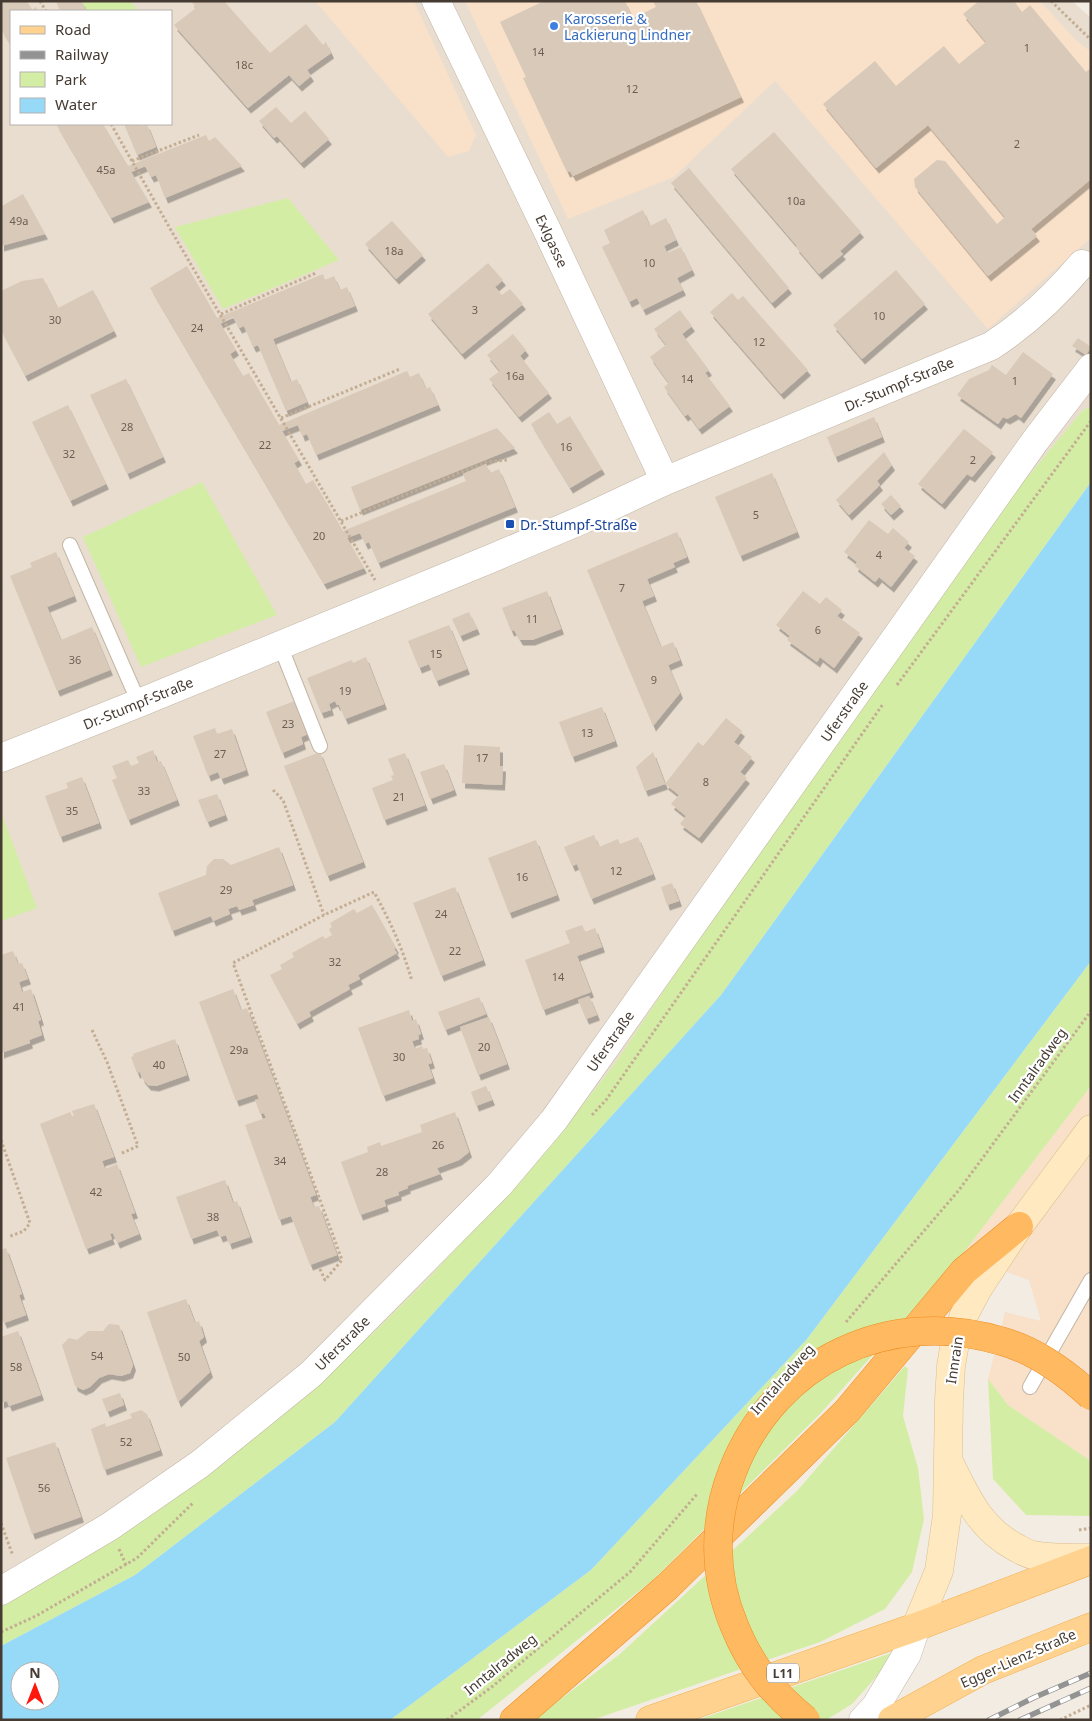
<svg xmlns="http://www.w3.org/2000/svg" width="1092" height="1721" font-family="'Noto Sans',sans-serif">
	<defs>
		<filter id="shadow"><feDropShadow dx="3" dy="5.5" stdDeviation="0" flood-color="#0004"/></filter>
	</defs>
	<rect width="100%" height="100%" fill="#f3ece2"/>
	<!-- residential -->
	<path fill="#e8ddcf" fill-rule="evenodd" d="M 1,1 L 1072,1 L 1091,18 L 1091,406 L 1082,411 L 988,525 L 699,938 L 616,1062 L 551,1146 L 426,1281 L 372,1334 L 267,1423 L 1,1600 ZM 11,11 L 171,11 L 171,124 L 11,124 Z"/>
	<!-- commercial -->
	<path fill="#f8e0c9" d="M 315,1 L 414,1 L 476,135 L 469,151 L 448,157 Z
		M 465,1 L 1040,1 L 1076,40 L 1091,52 L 1091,238 L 988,329 L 775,81 L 674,177 L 568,219 Z
		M 1091,1086 L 1091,1461 L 1008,1405 L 988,1379 L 1005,1312 L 1041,1321 L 1029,1280 L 961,1256 Z"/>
	<!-- green -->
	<path fill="#d4eda5" d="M 82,1 L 130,1 L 139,11 L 86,11 Z
		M 288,198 L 339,260 L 223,309 L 175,227 Z
		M 1091,406 L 1091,482 L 721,995 L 335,1422 L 135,1575 L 1,1646 L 1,1600 L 267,1423 L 372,1334 L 426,1281 L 551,1146 L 616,1062 L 699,938 L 988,525 L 1082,411 Z
		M 202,482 L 277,615 L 141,667 L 83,537 Z
		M 1,812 L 37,908 L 1,921 Z
		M 1091,961 L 1091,1086 L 961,1256 L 820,1414 L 654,1579 L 477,1720 L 390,1720 L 591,1570 L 807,1339 Z
		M 905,1366 L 908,1369 L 903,1416 L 918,1468 L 924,1519 L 912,1572 L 885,1609 L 820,1642 L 592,1720 L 533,1720 L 620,1654 L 797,1491 Z
		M 988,1379 L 1008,1405 L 1091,1461 L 1091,1516 L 1026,1515 L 993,1479 Z
		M 900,1650 L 852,1704 L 826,1720 L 697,1720 Z"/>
	<!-- water -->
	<path fill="#96daf8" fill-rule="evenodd" d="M 1091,482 L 1091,961 L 807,1339 L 591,1570 L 390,1720 L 1,1720 L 1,1646 L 135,1575 L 335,1422 L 721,995 ZM 20,1671 L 50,1671 L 50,1701 L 20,1701 Z"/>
	<!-- building -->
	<path fill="#d9c9b9" filter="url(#shadow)" d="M 1,1 L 27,1 L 32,10 L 36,7 L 38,11 L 11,11 L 11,46 L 1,29 Z
		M 56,1 L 82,1 L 86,11 L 60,11 Z
		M 191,1 L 224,1 L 270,53 L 306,24 L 323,45 L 326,42 L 331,53 L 307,70 L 311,76 L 299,86 L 289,75 L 248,108 L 174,25 L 196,8 Z
		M 544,1 L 625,1 L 633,18 L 656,7 L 653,1 L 696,1 L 741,97 L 573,176 L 570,171 L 567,172 L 523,78 L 526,77 L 500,22 Z
		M 979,1 L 1014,1 L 1022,12 L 1030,5 L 1086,72 L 1091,68 L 1091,179 L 1031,229 L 1037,236 L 988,276 L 915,187 L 914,179 L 937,160 L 945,161 L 997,224 L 1005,217 L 928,125 L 876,168 L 823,104 L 875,61 L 896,86 L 944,46 L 959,64 L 986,42 L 963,14 Z
		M 276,107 L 291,123 L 305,111 L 329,139 L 301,163 L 277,136 L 274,138 L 259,121 Z
		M 56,124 L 103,124 L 128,166 L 206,135 L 209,141 L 215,137 L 242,166 L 165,198 L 156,175 L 151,177 L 145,166 L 131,172 L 149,202 L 111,218 Z
		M 124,124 L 140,124 L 141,126 L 147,124 L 156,147 L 137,155 Z
		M 774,132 L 861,232 L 840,251 L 843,254 L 819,274 L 796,247 L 797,246 L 731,169 Z
		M 689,168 L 789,288 L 772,303 L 671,183 Z
		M 23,194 L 45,234 L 1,246 L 1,205 L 2,206 Z
		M 643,210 L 650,226 L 666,218 L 676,240 L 664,246 L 667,253 L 681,247 L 692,270 L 677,278 L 683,290 L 643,310 L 637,298 L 629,302 L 602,247 L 610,243 L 604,230 Z
		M 392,221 L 423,255 L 396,279 L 365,244 Z
		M 488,263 L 503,280 L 495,287 L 502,295 L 510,289 L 523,304 L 462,354 L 428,314 Z
		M 187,266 L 217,318 L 323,274 L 325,280 L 334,276 L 340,290 L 347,287 L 355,306 L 273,339 L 291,382 L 297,379 L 307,402 L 286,411 L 258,345 L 253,347 L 244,326 L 239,328 L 233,317 L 220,323 L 236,350 L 230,354 L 243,376 L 249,373 L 279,425 L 407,371 L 410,377 L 419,373 L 426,389 L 430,387 L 438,405 L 316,455 L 307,434 L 302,436 L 298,425 L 282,431 L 299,460 L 294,463 L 306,484 L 313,480 L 343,531 L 466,481 L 463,474 L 486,464 L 490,473 L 499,469 L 515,507 L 378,563 L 369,542 L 365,544 L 360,533 L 347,538 L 364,568 L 324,584 L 150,288 Z
		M 896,270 L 925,304 L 862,359 L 833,325 Z
		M 43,278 L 58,308 L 93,290 L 114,331 L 25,376 L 1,330 L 1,291 L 22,281 Z
		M 732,293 L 738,300 L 743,296 L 808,370 L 781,394 L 710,312 Z
		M 680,310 L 692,326 L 682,334 L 709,370 L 705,373 L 730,406 L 699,429 L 688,414 L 685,416 L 664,387 L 669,383 L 650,357 L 666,345 L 654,329 Z
		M 513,334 L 526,350 L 520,356 L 549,393 L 519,417 L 489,379 L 500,371 L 487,355 Z
		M 1078,338 L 1091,347 L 1086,355 L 1072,346 Z
		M 1023,352 L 1053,374 L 1021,418 L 1016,414 L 1007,419 L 1003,417 L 998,424 L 957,395 L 969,379 L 989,370 L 992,365 L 1006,375 Z
		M 126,379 L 163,457 L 127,474 L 90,395 Z
		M 68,405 L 106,484 L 70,501 L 32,422 Z
		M 549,412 L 557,424 L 570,416 L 602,469 L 570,488 L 531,424 Z
		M 874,417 L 882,437 L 835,457 L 827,437 Z
		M 497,428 L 515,448 L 360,510 L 351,487 Z
		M 964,429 L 993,452 L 972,477 L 967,474 L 942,504 L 918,484 Z
		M 884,452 L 892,465 L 877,481 L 880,485 L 849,515 L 836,500 Z
		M 772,473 L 797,532 L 740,556 L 715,497 Z
		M 891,495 L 901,506 L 891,515 L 881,504 Z
		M 869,520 L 888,534 L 893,528 L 909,542 L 904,548 L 915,556 L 891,587 L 879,577 L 875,582 L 855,566 L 857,562 L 844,552 Z
		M 677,532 L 687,557 L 673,563 L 675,567 L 647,579 L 654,596 L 642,601 L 661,647 L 673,642 L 680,660 L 668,665 L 680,693 L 653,726 L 587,570 Z
		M 56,552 L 74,596 L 47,607 L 61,640 L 92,627 L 110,670 L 57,691 L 10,576 L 32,567 L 30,563 Z
		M 547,591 L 561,629 L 532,640 L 520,640 L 514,630 L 511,631 L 502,608 Z
		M 803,591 L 820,604 L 826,597 L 842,610 L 837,616 L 860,633 L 834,668 L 820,657 L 817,662 L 787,640 L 790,636 L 776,625 Z
		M 469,612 L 477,629 L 460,636 L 452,619 Z
		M 449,625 L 467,669 L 436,681 L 429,664 L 419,668 L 408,641 Z
		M 366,657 L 384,704 L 345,719 L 339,705 L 337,705 L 335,701 L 329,704 L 331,710 L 321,713 L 307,678 L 352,660 L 353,663 Z
		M 297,700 L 310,733 L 301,737 L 303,744 L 282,753 L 266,712 Z
		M 602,707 L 615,741 L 572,757 L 559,722 Z
		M 726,718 L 742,731 L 734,742 L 752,757 L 740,772 L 747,778 L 699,838 L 680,824 L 686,816 L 671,804 L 679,795 L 665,784 L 698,742 L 703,746 Z
		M 215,728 L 217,734 L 232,729 L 246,770 L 221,779 L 218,772 L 208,776 L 193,736 Z
		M 464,745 L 500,747 L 500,766 L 503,766 L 502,785 L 462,783 Z
		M 153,750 L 157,762 L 161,761 L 177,800 L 128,820 L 112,780 L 117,778 L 112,766 L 128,760 L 131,766 L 139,763 L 136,757 Z
		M 320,752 L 363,862 L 327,876 L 284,766 Z
		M 653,752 L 665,784 L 645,791 L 636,767 Z
		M 405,753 L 425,805 L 384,820 L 372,788 L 393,780 L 391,776 L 394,775 L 388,759 Z
		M 444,764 L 454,790 L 430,799 L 420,772 Z
		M 82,777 L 99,823 L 60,837 L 45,796 L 68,788 L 66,783 Z
		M 217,794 L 225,815 L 207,822 L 198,800 Z
		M 594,835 L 599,847 L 618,839 L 620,844 L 638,837 L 653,874 L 591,899 L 577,864 L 572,866 L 564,847 Z
		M 536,840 L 557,895 L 509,913 L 488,858 Z
		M 279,847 L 293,885 L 252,900 L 254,905 L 239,910 L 237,906 L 228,909 L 230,914 L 213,921 L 211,916 L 172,931 L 158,893 L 206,875 L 207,866 L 214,859 L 223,859 L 231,865 Z
		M 672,883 L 679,901 L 667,905 L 661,887 Z
		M 455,887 L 483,960 L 441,976 L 413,903 Z
		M 372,905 L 396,948 L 394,949 L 397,953 L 358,975 L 360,979 L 348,985 L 350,989 L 309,1012 L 311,1016 L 297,1024 L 270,975 L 282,969 L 280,965 L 294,957 L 292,953 L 323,936 L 325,939 L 332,935 L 329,929 L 332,927 L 330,923 L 354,909 L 357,913 Z
		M 582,925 L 585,932 L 595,928 L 602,947 L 577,956 L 591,992 L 543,1010 L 525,960 L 570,943 L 565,931 Z
		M 13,951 L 18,964 L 22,963 L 28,979 L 19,982 L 22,992 L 31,989 L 41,1020 L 38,1021 L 42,1035 L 29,1040 L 30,1043 L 1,1053 L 1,955 Z
		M 233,989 L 241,1010 L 247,1008 L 316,1195 L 310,1197 L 314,1207 L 319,1206 L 337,1255 L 310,1265 L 291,1216 L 279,1220 L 245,1125 L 266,1118 L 264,1113 L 260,1114 L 255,1100 L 259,1099 L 257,1094 L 236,1101 L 199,1002 Z
		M 589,996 L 597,1015 L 586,1019 L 578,1000 Z
		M 479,997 L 486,1014 L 445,1030 L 438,1012 Z
		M 409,1010 L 412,1021 L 416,1019 L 421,1034 L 418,1035 L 419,1039 L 412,1041 L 415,1049 L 422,1046 L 423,1049 L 427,1048 L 432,1063 L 428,1064 L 433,1078 L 383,1096 L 358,1028 Z
		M 489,1017 L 507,1064 L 478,1075 L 460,1027 Z
		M 175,1039 L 187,1075 L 156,1086 L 148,1085 L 142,1078 L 140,1072 L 137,1073 L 131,1057 L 134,1056 L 133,1054 Z
		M 486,1086 L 492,1100 L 476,1106 L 471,1092 Z
		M 94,1104 L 114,1157 L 102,1161 L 105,1169 L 117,1164 L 135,1213 L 131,1214 L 139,1234 L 117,1243 L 113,1233 L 110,1234 L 112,1239 L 86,1249 L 40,1124 L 70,1112 L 72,1116 L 74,1116 L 72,1111 Z
		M 455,1112 L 469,1152 L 459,1160 L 437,1168 L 440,1174 L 407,1186 L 408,1188 L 398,1192 L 399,1195 L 384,1200 L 386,1206 L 360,1215 L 341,1162 L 368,1152 L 367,1147 L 380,1142 L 381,1146 L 422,1132 L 420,1125 Z
		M 225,1180 L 233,1203 L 237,1201 L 250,1237 L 229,1244 L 226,1235 L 220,1237 L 217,1230 L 191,1239 L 176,1197 Z
		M 6,1248 L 22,1294 L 19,1295 L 26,1315 L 4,1323 L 1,1316 L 1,1250 Z
		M 186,1299 L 195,1323 L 199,1321 L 204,1337 L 199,1341 L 210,1372 L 178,1402 L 147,1312 Z
		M 109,1324 L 119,1325 L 133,1365 L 130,1373 L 121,1376 L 109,1374 L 99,1378 L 90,1387 L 83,1390 L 75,1386 L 62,1345 L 69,1338 L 77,1340 L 88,1331 L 103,1331 Z
		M 18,1331 L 41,1395 L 9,1406 L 7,1401 L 1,1403 L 1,1337 Z
		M 120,1393 L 124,1405 L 107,1412 L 102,1399 Z
		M 141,1410 L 147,1414 L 160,1450 L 104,1470 L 91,1429 L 105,1423 L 106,1427 L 132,1418 L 130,1414 Z
		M 55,1442 L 81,1517 L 32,1534 L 6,1458 Z"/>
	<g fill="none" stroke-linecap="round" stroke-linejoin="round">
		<!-- service casing -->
		<g stroke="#c2b6a6" stroke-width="16">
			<path id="service" d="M 70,545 L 139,703
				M 280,645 L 320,746
				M 1030,1387 L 1091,1280"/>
		</g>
		<!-- minor casing -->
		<g stroke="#c2b6a6" stroke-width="29">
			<path id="minor" d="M 436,1 L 546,228 L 665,481
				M 1,758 L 139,703 L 490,559 L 584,519 L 665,481 L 991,346 C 1025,324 1056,295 1082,264
				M 1,1591 L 109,1527 L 200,1464 L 311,1374 L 499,1185 L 554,1120 L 1035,441 L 1091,368
				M 863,1720 L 876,1706 L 907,1654 L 916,1627"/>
		</g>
		<!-- secondary casing -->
		<g stroke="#dbbf8e" stroke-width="29">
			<path id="secondary" d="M 950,1464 C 967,1498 980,1528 1015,1547 C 1021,1550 1027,1554 1033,1555 C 1052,1559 1072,1558 1091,1558
				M 916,1627 L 939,1571 L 947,1515 L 949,1400 L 951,1366 L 955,1343 L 964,1315 L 977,1290 L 1019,1226 L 1091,1129"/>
		</g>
		<!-- primary casing -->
		<g stroke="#f1b052" stroke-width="29">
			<path id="primary" d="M 650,1720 L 916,1627 L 1091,1560
				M 892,1720 L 983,1670 L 1091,1627"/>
		</g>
		<!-- motorway casing -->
		<g stroke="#ee8c20" stroke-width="29">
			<path id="motorway" d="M 514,1720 L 667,1587 L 847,1411 L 964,1271 L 1019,1226"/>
		</g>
		<!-- path -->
		<path stroke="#c3ad93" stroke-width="3" stroke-dasharray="2.5 2.5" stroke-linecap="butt" d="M 40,1 L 46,11
			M 1051,1 L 1091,40
			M 111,124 L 172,232 L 375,580
			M 132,161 L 199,135
			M 221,314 L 316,273
			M 281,418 L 400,369
			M 341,521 L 486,462 L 507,460
			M 897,685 L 1091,421
			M 273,790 L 283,800 L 324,915
			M 92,1030 L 107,1062 L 138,1146 L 120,1154
			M 592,1115 L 606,1100 L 883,704
			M 1,1140 L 30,1223 L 24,1231 L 8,1237
			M 320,1269 L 325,1280 L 342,1260 L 233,963 L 324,915 L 374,892 C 391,923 402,947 412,981
			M 846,1322 L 959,1190 L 1091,1011
			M 1,1523 L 13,1556
			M 1079,1530 L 1091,1528
			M 119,1549 L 126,1565
			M 1,1632 L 36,1616 L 137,1558 L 194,1502
			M 447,1720 L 493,1686 L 630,1572 L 698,1493
			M 1060,1720 L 1091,1705"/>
		<!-- service -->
		<use href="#service" stroke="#fff" stroke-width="14"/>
		<!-- minor -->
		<use href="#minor" stroke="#fff" stroke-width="28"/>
		<!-- secondary -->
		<use href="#secondary" stroke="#ffe9c0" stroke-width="28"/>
		<!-- primary -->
		<use href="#primary" stroke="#ffd38f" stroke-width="28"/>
		<!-- motorway -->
		<use href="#motorway" stroke="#ffb961" stroke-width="28"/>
		<!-- rail casing -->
		<g stroke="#939393" stroke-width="5.5">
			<path id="rail" d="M 989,1720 L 1033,1698 L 1091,1673
				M 1020,1720 L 1091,1688"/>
		</g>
		<!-- rail -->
		<use href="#rail" stroke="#fff" stroke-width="4" stroke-dasharray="11" stroke-linecap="butt"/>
		<!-- motorway-bridge casing -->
		<g stroke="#ee8c20" stroke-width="29" stroke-linecap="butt">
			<path id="motorway-bridge" d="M 806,1720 C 772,1693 750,1665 734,1625 C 713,1575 713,1520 733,1470 C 776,1361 889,1307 1001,1341 C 1035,1350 1066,1373 1091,1396"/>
		</g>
		<!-- motorway-bridge -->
		<use href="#motorway-bridge" stroke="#ffb961" stroke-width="28"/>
	</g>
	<!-- markers -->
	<circle fill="#3f7fe0" stroke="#fff" stroke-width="2" cx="554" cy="26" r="5"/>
	<rect fill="#1a4fb4" stroke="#fff" stroke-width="2" x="505" y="519" width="10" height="10" rx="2.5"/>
	<g text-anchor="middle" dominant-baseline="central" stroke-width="4.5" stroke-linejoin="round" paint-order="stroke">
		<!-- number labels -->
		<g font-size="11" fill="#6a5e54">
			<text x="1027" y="47">1</text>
			<text x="538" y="51">14</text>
			<text x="244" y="64">18c</text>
			<text x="632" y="88">12</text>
			<text x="1017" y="143">2</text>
			<text x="106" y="169">45a</text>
			<text x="796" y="200">10a</text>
			<text x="19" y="220">49a</text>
			<text x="394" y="250">18a</text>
			<text x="649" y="262">10</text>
			<text x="475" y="309">3</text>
			<text x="879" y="315">10</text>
			<text x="55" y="319">30</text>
			<text x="197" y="327">24</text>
			<text x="759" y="341">12</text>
			<text x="515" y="375">16a</text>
			<text x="687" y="378">14</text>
			<text x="1015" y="380">1</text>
			<text x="127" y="426">28</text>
			<text x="265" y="444">22</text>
			<text x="566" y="446">16</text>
			<text x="69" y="453">32</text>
			<text x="973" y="459">2</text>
			<text x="756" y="514">5</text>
			<text x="319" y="535">20</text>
			<text x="879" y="554">4</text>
			<text x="622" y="587">7</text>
			<text x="532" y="618">11</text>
			<text x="818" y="629">6</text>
			<text x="436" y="653">15</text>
			<text x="75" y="659">36</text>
			<text x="654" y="679">9</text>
			<text x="345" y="690">19</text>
			<text x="288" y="723">23</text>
			<text x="587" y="732">13</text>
			<text x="220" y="753">27</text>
			<text x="482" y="757">17</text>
			<text x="706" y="781">8</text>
			<text x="144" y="790">33</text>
			<text x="399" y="796">21</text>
			<text x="72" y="810">35</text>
			<text x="616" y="870">12</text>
			<text x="522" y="876">16</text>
			<text x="226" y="889">29</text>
			<text x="441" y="913">24</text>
			<text x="455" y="950">22</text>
			<text x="335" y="961">32</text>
			<text x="558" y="976">14</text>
			<text x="19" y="1006">41</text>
			<text x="484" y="1046">20</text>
			<text x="239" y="1049">29a</text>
			<text x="399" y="1056">30</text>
			<text x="159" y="1064">40</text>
			<text x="438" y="1144">26</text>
			<text x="280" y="1160">34</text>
			<text x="382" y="1171">28</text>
			<text x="96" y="1191">42</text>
			<text x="213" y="1216">38</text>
			<text x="97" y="1355">54</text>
			<text x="184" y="1356">50</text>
			<text x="16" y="1366">58</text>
			<text x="126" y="1441">52</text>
			<text x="44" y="1487">56</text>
		</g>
		<!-- shield labels -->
		<rect fill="#fff" stroke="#7d7670" stroke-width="1" x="767" y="1663.5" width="32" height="19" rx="4"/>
		<g font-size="12" font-weight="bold" fill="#453b32">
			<text x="783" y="1673">L11</text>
		</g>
		<!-- shop labels -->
		<g font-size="14" fill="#366cbe" stroke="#fff" text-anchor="start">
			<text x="564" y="18">Karosserie &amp;<tspan x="564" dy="16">Lackierung Lindner</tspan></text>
		</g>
		<!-- street labels -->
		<g font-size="14" fill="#453b32" stroke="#fff">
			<text transform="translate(552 241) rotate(65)">Exlgasse</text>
			<text transform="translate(899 384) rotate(-23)">Dr.-Stumpf-Straße</text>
			<text transform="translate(138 703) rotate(-22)">Dr.-Stumpf-Straße</text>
			<text transform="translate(844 711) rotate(-55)">Uferstraße</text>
			<text transform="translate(610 1041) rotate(-55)">Uferstraße</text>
			<text transform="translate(1037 1065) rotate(-54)">Inntalradweg</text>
			<text transform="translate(342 1343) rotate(-45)">Uferstraße</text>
			<text transform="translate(954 1360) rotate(-81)">Innrain</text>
			<text transform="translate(782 1379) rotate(-49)">Inntalradweg</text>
			<text transform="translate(1018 1658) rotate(-24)">Egger-Lienz-Straße</text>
			<text transform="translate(500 1664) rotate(-39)">Inntalradweg</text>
		</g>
		<!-- transit labels -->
		<g font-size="14" fill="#164399" stroke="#fff" text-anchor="start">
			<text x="520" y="524">Dr.-Stumpf-Straße</text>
		</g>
	</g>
	<!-- border -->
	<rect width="1092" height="1721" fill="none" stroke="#453b32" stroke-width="5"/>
	<!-- legend -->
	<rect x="10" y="10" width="162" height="115" fill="#ffffff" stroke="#b5b1ad"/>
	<rect x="20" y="26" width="25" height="8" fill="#ffd38f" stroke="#b5b1ad"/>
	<text x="55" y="35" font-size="15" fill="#453b32">Road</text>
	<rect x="20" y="51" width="25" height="8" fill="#939393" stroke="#b5b1ad"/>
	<text x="55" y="60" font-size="15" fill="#453b32">Railway</text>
	<rect x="20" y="72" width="25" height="15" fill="#d4eda5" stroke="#b5b1ad"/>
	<text x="55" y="85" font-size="15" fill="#453b32">Park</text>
	<rect x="20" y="98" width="25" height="15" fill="#96daf8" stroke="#b5b1ad"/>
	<text x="55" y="110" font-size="15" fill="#453b32">Water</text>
	<!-- north arrow -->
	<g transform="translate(35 1686)"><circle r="24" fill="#ffffff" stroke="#b5b1ad"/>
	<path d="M0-4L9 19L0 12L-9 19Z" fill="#ff170d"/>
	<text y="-8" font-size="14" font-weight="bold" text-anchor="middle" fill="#453b32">N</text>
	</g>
</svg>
